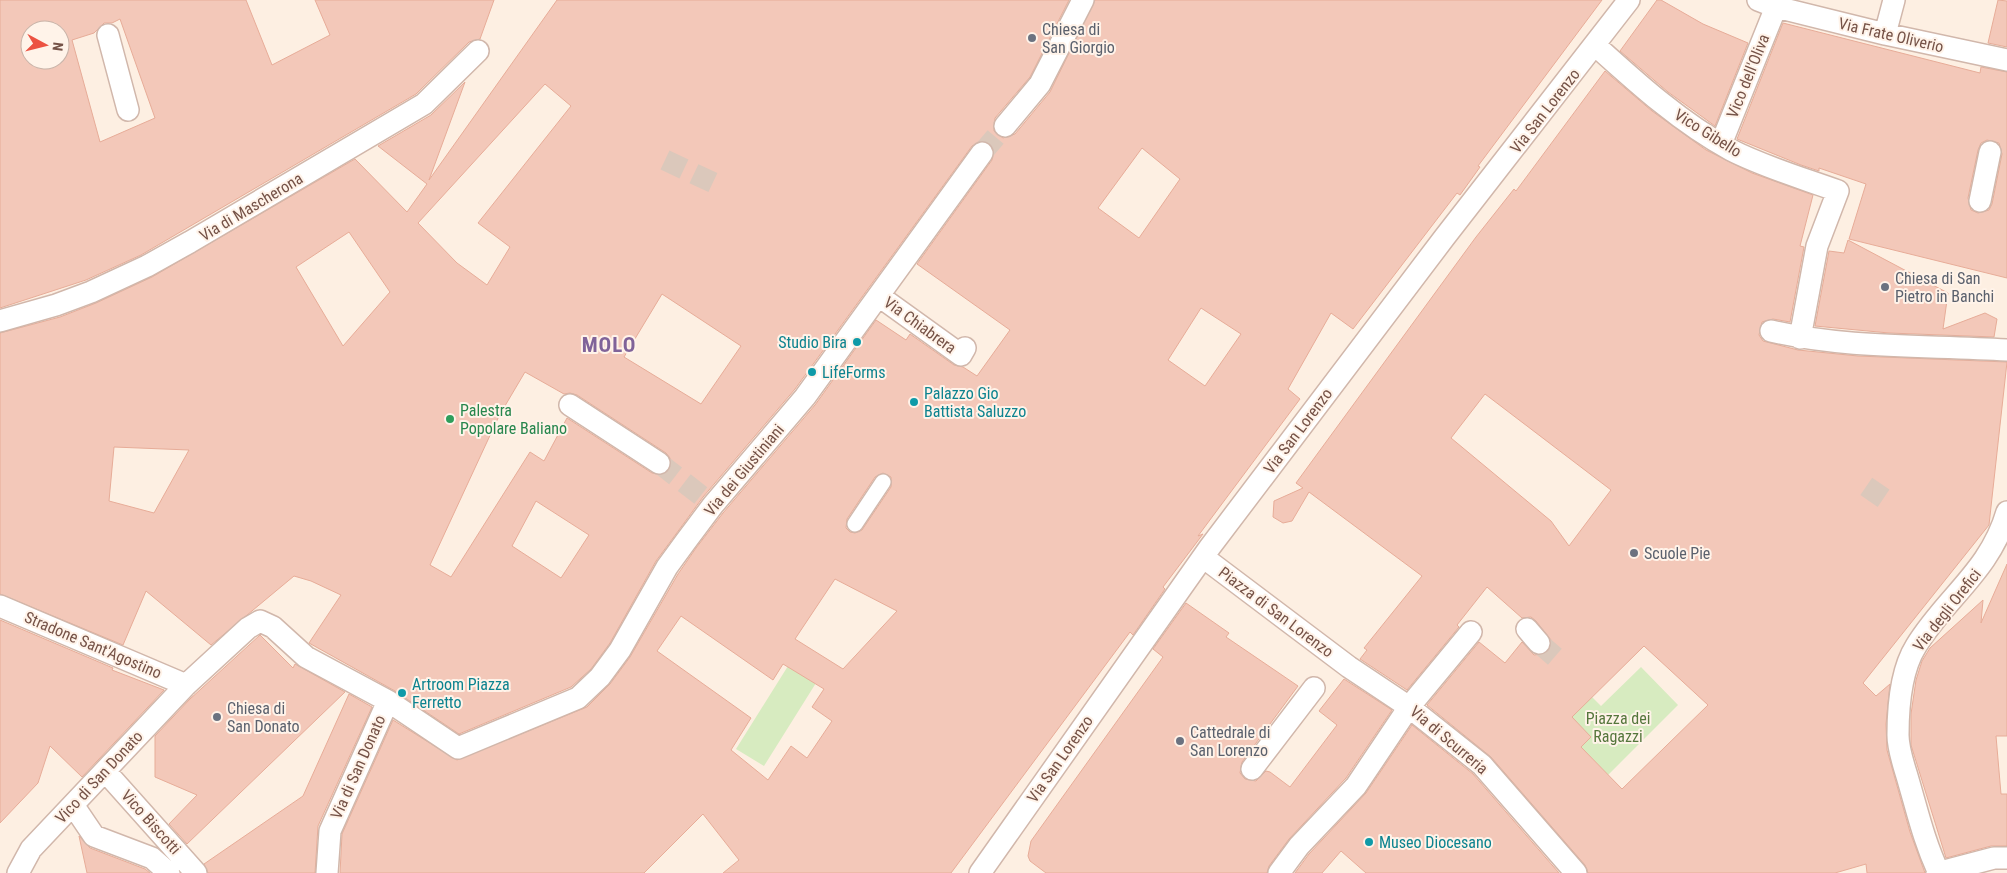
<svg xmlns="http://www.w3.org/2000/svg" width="2007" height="873" font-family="'Roboto Condensed',sans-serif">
	<rect width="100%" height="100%" fill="#fdefe2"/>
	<!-- green -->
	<path fill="#d7ebc0" d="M 788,666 L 816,683 L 764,766 L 736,749 Z
		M 1641,667 L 1678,705 L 1608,775 L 1581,747 L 1591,737 L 1565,711 L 1585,690 L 1601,706 Z"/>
	<!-- building -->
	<path fill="#f3c8b9" stroke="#e7ac98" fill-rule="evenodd" d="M 0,0 L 246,0 L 272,65 L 330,35 L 315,0 L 494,0 L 480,39 L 469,42 L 416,94 L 141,255 L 86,280 L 0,308 ZM 120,19 L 155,118 L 100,142 L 72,40 L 94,33 L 104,23 L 112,23 ZM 30,30 L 60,30 L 60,60 L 30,60 Z
		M 557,0 L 1069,0 L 1030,77 L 995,118 L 994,131 L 1003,138 L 1015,134 L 1050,92 L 1095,0 L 1602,0 L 1478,166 L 1480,167 L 1460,195 L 1457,193 L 1353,329 L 1331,313 L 1288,389 L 1300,399 L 1198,536 L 1203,534 L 1163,587 L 1165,589 L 1133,635 L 1130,632 L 951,873 L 723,873 L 739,860 L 703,814 L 644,873 L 340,873 L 342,834 L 393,720 L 457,760 L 587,707 L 610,684 L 630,657 L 678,574 L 696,548 L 723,513 L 815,405 L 876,320 L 906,340 L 910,334 L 954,365 L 963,367 L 977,376 L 1010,330 L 917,264 L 992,160 L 993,147 L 983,141 L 972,146 L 795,389 L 703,497 L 676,534 L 656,561 L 610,643 L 591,669 L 571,687 L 459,734 L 395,691 L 309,643 L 341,595 L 311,581 L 294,576 L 211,645 L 146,591 L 123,645 L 0,594 L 0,333 L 60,317 L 96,303 L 152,277 L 355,159 L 407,212 L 427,184 L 378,146 L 431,115 L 465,82 L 429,180 ZM 545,84 L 571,106 L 478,223 L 510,247 L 487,285 L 457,263 L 418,223 ZM 1142,148 L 1180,179 L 1139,238 L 1098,208 ZM 349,232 L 390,292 L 343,346 L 296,267 ZM 662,294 L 741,346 L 701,404 L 624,357 ZM 1201,308 L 1241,334 L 1205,386 L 1168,360 ZM 525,372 L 564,394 L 570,393 L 577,395 L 666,453 L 670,458 L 670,469 L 664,474 L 652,473 L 567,418 L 544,461 L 530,452 L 451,577 L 430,565 L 499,416 ZM 114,447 L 189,450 L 154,513 L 109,501 ZM 883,473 L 891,477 L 891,487 L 862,530 L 855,533 L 850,532 L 846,528 L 847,519 L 875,477 ZM 536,501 L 589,535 L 561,578 L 512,546 ZM 835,579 L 897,611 L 843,669 L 795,639 ZM 681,616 L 773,680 L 783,664 L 824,689 L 812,707 L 832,721 L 807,758 L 791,746 L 768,780 L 731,750 L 751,718 L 657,651 Z
		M 1657,0 L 1661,0 L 1703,24 L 1748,43 L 1715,126 L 1668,92 L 1620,51 Z
		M 1998,0 L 2007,1 L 2007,47 L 1988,43 Z
		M 1783,23 L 1980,73 L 1981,67 L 2007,72 L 2007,278 L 1849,239 L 1866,184 L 1819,168 L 1819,171 L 1801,165 L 1737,139 ZM 1987,140 L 1999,143 L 2002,154 L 1992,204 L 1989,210 L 1978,213 L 1971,210 L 1968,198 L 1978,150 L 1981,143 Z
		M 1605,71 L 1652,111 L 1706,150 L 1752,173 L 1813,195 L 1800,246 L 1804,247 L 1790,322 L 1773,319 L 1762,322 L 1759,335 L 1763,341 L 1798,350 L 1858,356 L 2007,362 L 1989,525 L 1863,683 L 1876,696 L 1890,684 L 1886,724 L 1887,750 L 1910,832 L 1925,873 L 1867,873 L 1866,864 L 1835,873 L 1588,873 L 1585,865 L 1491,757 L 1427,705 L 1479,642 L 1505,663 L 1522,642 L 1534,655 L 1547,653 L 1551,648 L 1551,640 L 1536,621 L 1531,617 L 1522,618 L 1487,587 L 1457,625 L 1459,627 L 1407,690 L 1360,659 L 1367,650 L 1364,648 L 1422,576 L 1309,492 L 1292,521 L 1283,523 L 1273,517 L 1274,501 L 1303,488 L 1296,483 L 1476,237 L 1514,189 L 1516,191 ZM 1485,394 L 1611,490 L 1569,546 L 1551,521 L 1451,438 ZM 1644,646 L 1708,705 L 1622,789 L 1581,747 L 1591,737 L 1572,717 Z
		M 1848,240 L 1948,293 L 1943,329 L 1985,313 L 1997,319 L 1994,337 L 1889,333 L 1815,326 L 1829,251 L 1844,253 Z
		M 2007,564 L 2007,736 L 1996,736 L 2001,794 L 2007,794 L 2007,846 L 1991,846 L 1946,858 L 1911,745 L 1911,714 L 1916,680 L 1922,661 L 1930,648 L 1983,600 L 1981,623 Z
		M 1186,603 L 1229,633 L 1226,637 L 1298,686 L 1242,762 L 1240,773 L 1245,779 L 1256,781 L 1266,771 L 1270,772 L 1290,787 L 1337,725 L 1319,711 L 1344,679 L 1392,710 L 1346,778 L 1289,839 L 1269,866 L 1267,873 L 1046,873 L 1030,861 L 1028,856 L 1031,841 L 1163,657 L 1153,649 Z
		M 0,620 L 113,668 L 112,670 L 164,690 L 82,777 L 50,746 L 38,783 L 0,823 Z
		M 260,635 L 293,668 L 295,664 L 345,692 L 187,844 L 169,824 L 197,795 L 155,777 L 155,736 L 190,699 Z
		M 349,694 L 372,707 L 318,826 L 315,873 L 208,873 L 204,864 L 303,796 Z
		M 1412,725 L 1473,774 L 1559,873 L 1366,873 L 1341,851 L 1322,873 L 1295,873 L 1309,854 L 1366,793 Z
		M 79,836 L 90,848 L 145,869 L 150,873 L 87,873 Z"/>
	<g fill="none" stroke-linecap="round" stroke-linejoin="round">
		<!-- pedestrian-tunnel -->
		<path stroke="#dbc8bb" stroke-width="21" stroke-dasharray="21 11" stroke-linecap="butt" d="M 982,153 L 1005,126
			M 665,160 L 718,185
			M 659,463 L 713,505
			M 1869,501 L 1884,479
			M 1539,643 L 1562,663"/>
		<!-- service casing -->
		<g stroke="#d1b7ab" stroke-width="18">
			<path id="service" d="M 855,524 L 883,482"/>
		</g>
		<!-- pedestrian casing -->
		<g stroke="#d1b7ab" stroke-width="24">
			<path id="pedestrian" d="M 1758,0 L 1776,7 L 1885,34 L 2007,60
				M 1885,34 L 1894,0
				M 108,35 L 128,110
				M 1595,45 C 1637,83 1681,123 1731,150 C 1764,167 1802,178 1838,191 L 1817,246 L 1800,338
				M 1005,126 L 1040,84 L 1083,0
				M 1721,144 L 1776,7
				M 1980,201 L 1990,152
				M 879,296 L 961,355 L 965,348
				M 0,321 L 56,305 L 91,292 L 147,266 L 190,242 L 424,104 L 478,51
				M 1771,331 C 1848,349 1928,345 2007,350
				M 570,405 L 659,463
				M 1203,557 L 1349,667 L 1409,707 L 1482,765 L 1576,873
				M 0,606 L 186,685
				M 1527,629 L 1539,643
				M 1252,769 L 1314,688
				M 105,771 L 196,873
				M 73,805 L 94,836 L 152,858 L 169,873
				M 18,873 L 31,849 L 186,685 L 248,628 L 260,621 L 273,627 L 306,657 L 388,701 L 458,748 L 578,698 L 600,677 L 620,650 L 667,567 L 686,541 L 713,505 L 805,397 L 982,153
				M 327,873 L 330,831 L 388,701
				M 980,873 L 1210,547 L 1444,238 L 1629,0
				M 1279,873 L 1299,846 L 1356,786 L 1409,707 L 1471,632
				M 1937,873 L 1994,858 L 2007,858
				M 1939,873 C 1925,844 1918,814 1909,783 C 1905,768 1898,751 1898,735 C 1898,707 1901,670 1916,646 C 1946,597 1990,571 2007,512"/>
		</g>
		<!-- service -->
		<use href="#service" stroke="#fff" stroke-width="15"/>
		<!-- pedestrian -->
		<use href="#pedestrian" stroke="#fff" stroke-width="21"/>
	</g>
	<!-- markers -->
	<g fill="#6b7280" stroke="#fff3e9" stroke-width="2">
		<circle cx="1032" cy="38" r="5"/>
		<circle cx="1885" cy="287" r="5"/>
		<circle cx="1634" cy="553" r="5"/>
		<circle cx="217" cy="717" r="5"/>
		<circle cx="1180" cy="741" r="5"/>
	</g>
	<g fill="#0f9aa8" stroke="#fff3e9" stroke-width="2">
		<circle cx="857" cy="342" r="5"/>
		<circle cx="812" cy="372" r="5"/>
		<circle cx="914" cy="402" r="5"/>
		<circle cx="402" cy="693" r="5"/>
		<circle cx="1369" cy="842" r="5"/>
	</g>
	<circle fill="#2e9e5b" stroke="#fff3e9" stroke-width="2" cx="450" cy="419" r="5"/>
	<g text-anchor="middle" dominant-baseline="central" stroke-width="4" stroke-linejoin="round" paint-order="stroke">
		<!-- worship labels -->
		<g font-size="16" fill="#5b616d" stroke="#fff3e9" text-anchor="start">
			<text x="1042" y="29">Chiesa di<tspan x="1042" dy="18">San Giorgio</tspan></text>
			<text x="1895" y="278">Chiesa di San<tspan x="1895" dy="18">Pietro in Banchi</tspan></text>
			<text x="1644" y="553">Scuole Pie</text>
			<text x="227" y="708">Chiesa di<tspan x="227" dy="18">San Donato</tspan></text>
			<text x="1190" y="732">Cattedrale di<tspan x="1190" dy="18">San Lorenzo</tspan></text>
		</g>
		<!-- street labels -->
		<g font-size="16" fill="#755247" stroke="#fff3e9">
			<text transform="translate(1891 35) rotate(13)">Via Frate Oliverio</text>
			<text transform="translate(1748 76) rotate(-68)">Vico dell'Oliva</text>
			<text transform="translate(1545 111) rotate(-52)">Via San Lorenzo</text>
			<text transform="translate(1708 133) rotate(32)">Vico Gibello</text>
			<text transform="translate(251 207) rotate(-31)">Via di Mascherona</text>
			<text transform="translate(920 325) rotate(36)">Via Chiabrera</text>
			<text transform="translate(1298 431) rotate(-53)">Via San Lorenzo</text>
			<text transform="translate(744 470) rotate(-50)">Via dei Giustiniani</text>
			<text transform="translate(1947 610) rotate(-52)">Via degli Orefici</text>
			<text transform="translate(1276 612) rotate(37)">Piazza di San Lorenzo</text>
			<text transform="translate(93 645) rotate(23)">Stradone Sant'Agostino</text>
			<text transform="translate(1449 740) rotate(40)">Via di Scurreria</text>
			<text transform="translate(1060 759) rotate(-55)">Via San Lorenzo</text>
			<text transform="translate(358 767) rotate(-66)">Via di San Donato</text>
			<text transform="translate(99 777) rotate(-47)">Vico di San Donato</text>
			<text transform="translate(151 822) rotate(48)">Vico Biscotti</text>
		</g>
		<!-- culture labels -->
		<g font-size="16" fill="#0d838f" stroke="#fff3e9" text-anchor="start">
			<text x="847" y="342" text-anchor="end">Studio Bira</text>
			<text x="822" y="372">LifeForms</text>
			<text x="924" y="393">Palazzo Gio<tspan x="924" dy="18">Battista Saluzzo</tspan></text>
			<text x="412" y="684">Artroom Piazza<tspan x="412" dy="18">Ferretto</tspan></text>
			<text x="1379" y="842">Museo Diocesano</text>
		</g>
		<!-- leisure labels -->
		<g font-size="16" fill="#27864d" stroke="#fff3e9" text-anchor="start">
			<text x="460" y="410">Palestra<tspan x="460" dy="18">Popolare Baliano</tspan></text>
		</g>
		<!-- park labels -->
		<g font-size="16" fill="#55763c" stroke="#fff3e9">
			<text x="1618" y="718">Piazza dei<tspan x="1618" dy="18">Ragazzi</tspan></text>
		</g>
		<!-- district labels -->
		<g font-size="21" font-weight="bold" letter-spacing="1" fill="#806399" stroke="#fff3e9">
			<text x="609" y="345">MOLO</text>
		</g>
	</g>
	<!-- north arrow -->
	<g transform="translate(45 45) rotate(97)"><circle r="24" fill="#fff3e9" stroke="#c8b3a8"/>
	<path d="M0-4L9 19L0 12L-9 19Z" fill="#ec5242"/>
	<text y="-8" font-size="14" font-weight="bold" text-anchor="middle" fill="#755247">N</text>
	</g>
</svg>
